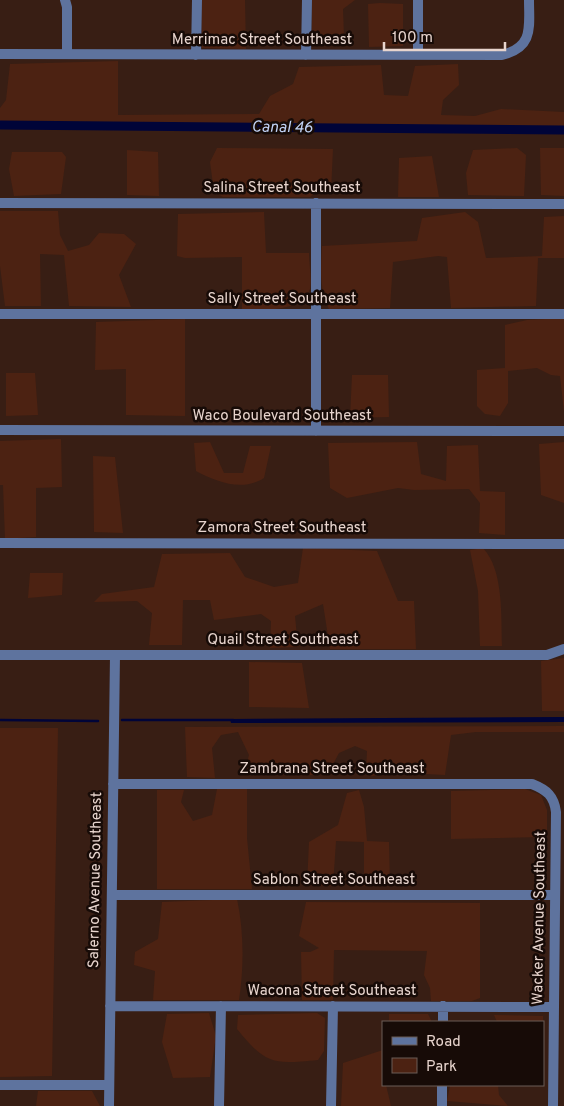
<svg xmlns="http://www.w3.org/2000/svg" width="564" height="1106" font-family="Overpass,sans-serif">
	<rect width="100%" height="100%" fill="#381e14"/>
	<!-- green -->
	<path fill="#4c2212" d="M 201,0 L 245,0 L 246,49 L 202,48 Z
		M 312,0 L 355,0 L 343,9 L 344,36 C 333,42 324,44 312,38 Z
		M 380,3 L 403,4 L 403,46 L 369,47 L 368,4 Z
		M 118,61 L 118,115 L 259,114 L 270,96 L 293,84 L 299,67 L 381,65 L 384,95 L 408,96 L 415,66 L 458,64 L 459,85 L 443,100 L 441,115 L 475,116 L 501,109 L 564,112 L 564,128 L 0,122 L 0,108 L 6,100 L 10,64 Z
		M 217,148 L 333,149 L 331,192 L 316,192 L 310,197 L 223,197 L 214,192 L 210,162 Z
		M 517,148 L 526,155 L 524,196 L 468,195 L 466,173 L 473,150 Z
		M 540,148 L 564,148 L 564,196 L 541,195 Z
		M 127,150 L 158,152 L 159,196 L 127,195 Z
		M 12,152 L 62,152 L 66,157 L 61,194 L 14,196 L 9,169 Z
		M 432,156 L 439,197 L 398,197 L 399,158 Z
		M 0,211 L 58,211 L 60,235 L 68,251 L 89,245 L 99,233 L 124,234 L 136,244 L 119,275 L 131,307 L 69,306 L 64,255 L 40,254 L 41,306 L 5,306 L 0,266 Z
		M 264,212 L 266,253 L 309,253 C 309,264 312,279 310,289 C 303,312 261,310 242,311 L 242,257 L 185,258 L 177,256 L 178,214 Z
		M 465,212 L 478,222 L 486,258 L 542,256 L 544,217 L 564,216 L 564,258 L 538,258 L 536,306 L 451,308 L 447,257 L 438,256 L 393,262 L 390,308 L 329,309 C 319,289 321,268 322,246 L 417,241 L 422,218 Z
		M 564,318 L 564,412 L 560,376 L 551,375 L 537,368 L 508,371 L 508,403 L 500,416 L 485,414 L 477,406 L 477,370 L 505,368 L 505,325 L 527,320 Z
		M 185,319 L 185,416 L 126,415 L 126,369 L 95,370 L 96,322 Z
		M 6,373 L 35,373 L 38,415 L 6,416 Z
		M 352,375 L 388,375 L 389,417 L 350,418 Z
		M 61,439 L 62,487 L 36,488 L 36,537 L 5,539 L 3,485 L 0,485 L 0,441 Z
		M 210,442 L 224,473 L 243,473 L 250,446 L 271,446 L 264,478 C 242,492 217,482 196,471 L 194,443 Z
		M 417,442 L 421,474 L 446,481 L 447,446 L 478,445 L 480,491 L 505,492 L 505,535 L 479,533 L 480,503 L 469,489 L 414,490 L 398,488 L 347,498 L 330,488 L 328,443 Z
		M 564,442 L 564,503 L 541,495 L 539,444 Z
		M 93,456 L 115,457 L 123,533 L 94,532 Z
		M 303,548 L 377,551 L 398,601 L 414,601 L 416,649 L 330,649 L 323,604 L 295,616 L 298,647 L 270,648 L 271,621 L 261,614 L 214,620 L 210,600 L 183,600 L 182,645 L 149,645 L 152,613 L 137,601 L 94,602 L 102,594 L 154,587 L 162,554 L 230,553 L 245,577 L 274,587 L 298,583 Z
		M 483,548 C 504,570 501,618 502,646 L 480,646 L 478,591 L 470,550 Z
		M 30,573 L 63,573 L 62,595 L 28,598 Z
		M 564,658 L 564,711 L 542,711 L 541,661 Z
		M 249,662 L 302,663 L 309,708 L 249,707 Z
		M 564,726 L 564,732 L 476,732 L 451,735 L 445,775 L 389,772 L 372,776 L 366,772 L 367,751 L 355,746 L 339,753 L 329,772 L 312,775 L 244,774 L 249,755 L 238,732 L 221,735 L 212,748 L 215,778 L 187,777 L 185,727 Z
		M 0,728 L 58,728 L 52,1076 L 0,1077 Z
		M 217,789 L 247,789 L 247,838 L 252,889 L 157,889 L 157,790 L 184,790 L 181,802 L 193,821 L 212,815 Z
		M 525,789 L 541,795 L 547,810 L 547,834 L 542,837 L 451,839 L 451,791 Z
		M 359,790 L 364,807 L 367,841 L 389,842 L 390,884 L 364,886 L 364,842 L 336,841 L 333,886 L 307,885 L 309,842 L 338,825 L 347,793 Z
		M 237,899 C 244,931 244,968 239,1000 L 153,1000 L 155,971 L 134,965 L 135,952 L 158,939 L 162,902 Z
		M 306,902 L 480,903 L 480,998 L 472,1001 L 431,1001 L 430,988 L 424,975 L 427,951 L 334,950 L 333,1000 L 302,1000 L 301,952 L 310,952 L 319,948 L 299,936 Z
		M 209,1013 L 216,1036 L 210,1077 L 173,1078 L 162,1042 L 167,1014 Z
		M 317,1013 L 325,1018 L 324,1051 L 318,1060 C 274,1064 267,1066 237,1029 L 238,1015 Z
		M 389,1014 L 428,1014 L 432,1022 L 389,1022 Z
		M 494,1015 L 543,1016 L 543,1022 L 497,1022 Z
		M 383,1050 L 383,1085 L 386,1085 L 391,1106 L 341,1106 L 343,1063 Z
		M 450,1085 L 498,1085 L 499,1095 L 508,1106 L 447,1101 Z
		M 38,1091 L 92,1091 L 100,1106 L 36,1106 Z"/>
	<!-- water -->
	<path fill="#000438" d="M 564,717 L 564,722 L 231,723 L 230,719 Z"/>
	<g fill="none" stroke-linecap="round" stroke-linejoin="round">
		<!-- stream -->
		<path stroke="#000438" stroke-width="2.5" d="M 0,720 L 98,721
			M 122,720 L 233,720"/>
		<!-- canal -->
		<path stroke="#000438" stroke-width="9" d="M 0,125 L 564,130"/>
		<!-- minor -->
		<path stroke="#5e739e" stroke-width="10" d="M 65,0 L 67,7 L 67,54
			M 0,54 L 502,55 C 534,47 529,27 529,0
			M 196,55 L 197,0
			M 306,55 L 307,0
			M 418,55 L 418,0
			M 0,203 L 564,204
			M 316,203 L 316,431
			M 0,314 L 564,314
			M 0,430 L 564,431
			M 0,543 L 564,544
			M 0,655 L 547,655 L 564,649
			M 113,784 L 532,784 C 547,790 554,796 556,812 L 553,1106
			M 112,895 L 555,895
			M 110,1006 L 554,1007
			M 443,1022 L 443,1006
			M 0,1085 L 109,1085
			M 109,1106 L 115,655
			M 219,1106 L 221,1006
			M 331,1106 L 333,1006
			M 442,1106 L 442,1085"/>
	</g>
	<g text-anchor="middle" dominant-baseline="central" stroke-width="5" stroke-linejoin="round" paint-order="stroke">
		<!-- street labels -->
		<g font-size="15" fill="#e8d5ce" stroke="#170b07">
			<text x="262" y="40">Merrimac Street Southeast</text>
			<text x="282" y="188">Salina Street Southeast</text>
			<text x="282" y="299">Sally Street Southeast</text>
			<text x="282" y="416">Waco Boulevard Southeast</text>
			<text x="282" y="528">Zamora Street Southeast</text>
			<text x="283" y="640">Quail Street Southeast</text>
			<text x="332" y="769">Zambrana Street Southeast</text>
			<text transform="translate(96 880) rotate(-89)">Salerno Avenue Southeast</text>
			<text x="334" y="880">Sablon Street Southeast</text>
			<text transform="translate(540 918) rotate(-89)">Wacker Avenue Southeast</text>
			<text x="332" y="991">Wacona Street Southeast</text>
		</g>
		<!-- water labels -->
		<g font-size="16" font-style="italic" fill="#c1d2f5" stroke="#170b07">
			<text transform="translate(282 128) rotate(1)">Canal 46</text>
		</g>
	</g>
	<!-- legend -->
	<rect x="382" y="1021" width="162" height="65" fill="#170b07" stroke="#6b5c57"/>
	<rect x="392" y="1037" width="25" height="8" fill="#5e739e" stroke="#6b5c57"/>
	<text x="426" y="1046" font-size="15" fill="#e8d5ce">Road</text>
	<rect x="392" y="1058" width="25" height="15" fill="#4c2212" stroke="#6b5c57"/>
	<text x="426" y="1071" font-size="15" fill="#e8d5ce">Park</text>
	<!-- scale -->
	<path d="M384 42v8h121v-8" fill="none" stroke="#e8d5ce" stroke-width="2.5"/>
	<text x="392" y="42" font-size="15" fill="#e8d5ce" stroke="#170b07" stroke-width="4" paint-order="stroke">100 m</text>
</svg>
